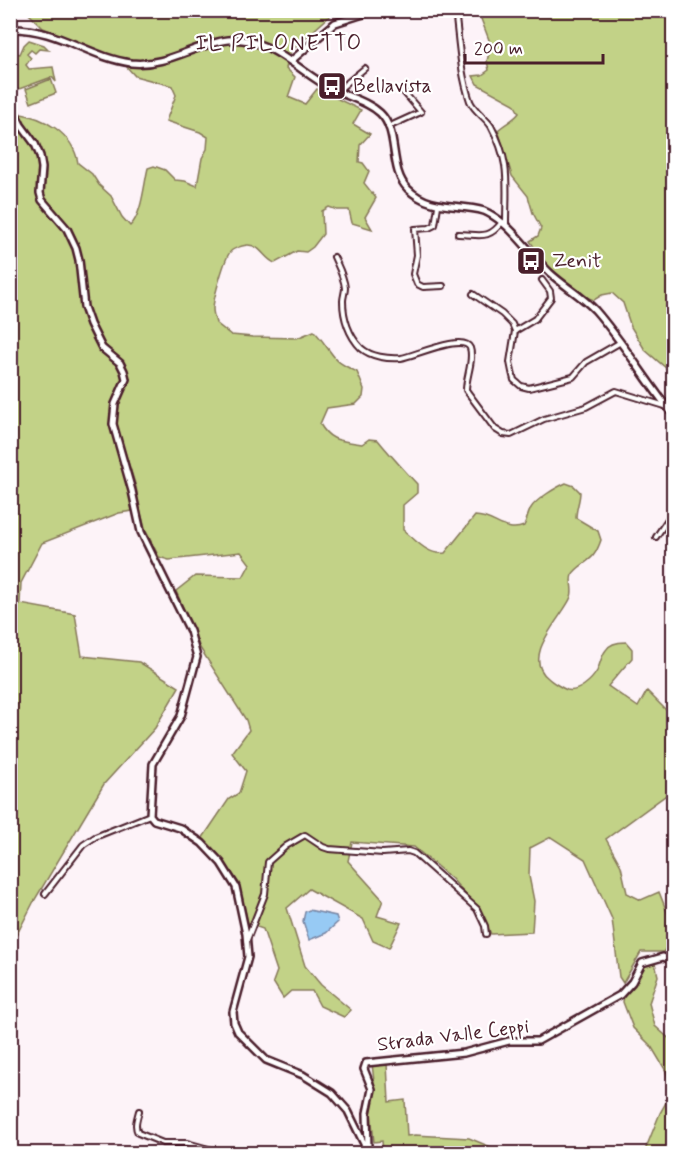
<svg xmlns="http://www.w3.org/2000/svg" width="684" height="1164" font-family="Mynerve,sans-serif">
	<rect width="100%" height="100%" fill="#fdf3f8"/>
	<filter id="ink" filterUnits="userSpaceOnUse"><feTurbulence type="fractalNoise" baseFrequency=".0167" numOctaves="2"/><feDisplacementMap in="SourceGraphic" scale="12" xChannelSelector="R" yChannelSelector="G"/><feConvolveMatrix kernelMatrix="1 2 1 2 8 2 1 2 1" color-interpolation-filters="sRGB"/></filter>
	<g filter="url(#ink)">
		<!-- green -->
		<path fill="#c2d287" stroke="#867859" stroke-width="1.5" d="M 26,11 L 344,11 L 331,15 L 291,51 L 289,58 L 237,38 L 159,59 L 128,62 L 43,28 Z
			M 478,11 L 673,11 L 673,374 L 645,350 L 631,327 L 623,303 L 612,293 L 602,295 L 594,300 C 567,293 545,263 530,241 L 538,236 L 541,228 L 533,213 L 528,196 L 512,176 L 498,130 C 505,123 513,121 519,113 L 514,104 L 477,84 L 473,76 L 482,75 L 489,70 L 487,61 L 491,45 Z
			M 29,40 L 44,45 L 49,50 L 39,49 L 35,53 L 31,50 L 27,54 L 31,58 L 26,65 L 29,69 L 53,67 L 56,82 L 52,77 L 11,92 L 11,49 L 15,53 L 20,54 L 24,45 Z
			M 246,41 L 288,61 L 286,68 L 295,77 L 288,97 L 305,104 L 317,89 L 361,110 L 353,124 L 370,134 L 360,145 L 359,162 L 363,163 L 369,171 L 364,183 L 376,198 L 365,217 L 372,229 L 352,223 L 349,210 L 337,210 L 329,207 L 322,211 L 323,234 L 313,247 L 306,252 L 297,251 L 275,263 C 264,259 261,245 248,245 C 245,245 234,248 231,251 C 225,256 213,300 213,309 C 213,314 215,319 216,323 L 231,335 L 253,337 L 297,338 L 314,331 C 323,340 328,350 336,359 C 341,365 350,368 357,372 L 364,389 L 363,397 L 356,404 L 327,408 L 320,424 C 331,443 342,440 362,444 L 369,439 L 378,440 C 391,456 404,470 417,484 L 417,493 L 403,505 L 403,530 C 416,540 428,556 445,553 L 475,516 C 494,516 505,534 524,526 C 527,520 528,513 531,508 C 535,500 557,487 566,483 L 574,486 L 580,492 C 580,501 576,508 576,518 L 598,531 L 601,540 C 599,546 597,551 593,556 C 587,563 576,567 572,575 C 569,582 574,589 571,597 C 563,617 520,656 548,678 C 552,682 562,688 567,690 C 578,693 592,680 597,671 C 600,665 601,656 606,650 C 610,643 618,642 626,642 L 632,649 L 632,658 L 608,686 L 638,707 L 647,691 L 673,717 L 673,790 L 606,839 L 621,866 L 627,893 L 641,900 L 659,892 L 673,927 L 673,940 L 663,952 L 641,952 L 623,983 L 619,977 L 612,919 L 585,859 L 551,837 L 530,848 L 529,876 L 534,901 L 532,932 L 491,934 L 481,912 L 452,879 L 414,847 L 352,842 L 348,861 L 383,900 L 377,916 L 401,923 L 389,948 L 373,941 L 363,919 L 309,889 L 287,908 L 305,966 L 321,985 L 351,1010 L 344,1017 L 320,1006 L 312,991 L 291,991 L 283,998 L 273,982 L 277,971 L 263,929 L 248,924 L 239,883 L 218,854 L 202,839 L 229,799 L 239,793 L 246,771 L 232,753 L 249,730 L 246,720 L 200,648 L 176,591 L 195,576 L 243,577 L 250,564 L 241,552 L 169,560 L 159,557 L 145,529 L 139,505 L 136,487 L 116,424 L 119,405 L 129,379 L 127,370 L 123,361 L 105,345 L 93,323 L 87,306 L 83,260 L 76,238 L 70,227 L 45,199 C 42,189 46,179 46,169 C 44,147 30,130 16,113 C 44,117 73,133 78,163 L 92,174 L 99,185 L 111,196 L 122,217 L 130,226 C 142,215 144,184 148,168 L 154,166 L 165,170 L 175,180 L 185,181 L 197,186 L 202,158 L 207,149 L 208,137 L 200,132 L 166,121 L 176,95 L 172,86 L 135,76 L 125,65 L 160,63 L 217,44 Z
			M 51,79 L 56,93 L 31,103 L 26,89 Z
			M 10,112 L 15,122 L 32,146 L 37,157 L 39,176 L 37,193 L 39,201 L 64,231 L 73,249 L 76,261 L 81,307 L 87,325 L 100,350 L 118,365 L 121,372 L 122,378 L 112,403 L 110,425 L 129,492 L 132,511 L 119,513 L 42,543 L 21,583 L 20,604 L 75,614 L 82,656 L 139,662 L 179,687 L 155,728 L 104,784 L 34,901 L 14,940 L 11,942 Z
			M 655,963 L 658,976 L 649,1003 L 655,1026 L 673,1042 L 673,1153 L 644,1153 L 660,1113 L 671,1094 L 666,1071 L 651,1046 L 633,1028 L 623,1002 L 624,996 L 636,979 L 643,966 Z
			M 372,1064 L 387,1064 L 389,1102 L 405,1100 L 407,1136 L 415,1135 L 469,1138 L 505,1153 L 383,1153 L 382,1141 L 374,1142 L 371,1113 L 375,1090 Z"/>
		<!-- water -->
		<path fill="#97caf4" stroke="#7886a4" stroke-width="1.5" d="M 309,910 L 336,916 L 338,922 L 326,933 L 309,940 L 303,921 L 305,912 Z"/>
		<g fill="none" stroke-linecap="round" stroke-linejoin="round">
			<!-- street casing -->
			<g stroke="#4a1f2b" stroke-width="8">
				<path id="street" d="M 455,10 C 459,41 460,72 470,101 C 474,111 485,117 491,126 C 511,163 506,184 506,224
					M 319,81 L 325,78 L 342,87 L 365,68
					M 388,127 L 421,112 L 402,90
					M 438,206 L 435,225 L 429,228 L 415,229 L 417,255 L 413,274 L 417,284 L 423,287 L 443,286
					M 458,234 C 479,234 488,241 502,222
					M 334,257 C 338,266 344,277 345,288 C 345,292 343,297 343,301 C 343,318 349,336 361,348 C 371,357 388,359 401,358 C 414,356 464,333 470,348 C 474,360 466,377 466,390 L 495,429 L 503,434 L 511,435 L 544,419 L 586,407 L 616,391 L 665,406
					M 473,294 L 502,314 L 512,324 L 515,331 L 510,362 L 512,372 L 514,380 L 521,386 L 529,388 L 573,377 L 586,362 L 619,343
					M 515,331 L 535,319 L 551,298 L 550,291 L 542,280
					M 656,537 L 674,510
					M 45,894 L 83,845 L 95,837 L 150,815
					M 247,940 L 265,894 L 268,862 L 286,846 L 305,835 L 323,847 L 329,849 L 383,853 L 408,851 L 414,853 L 477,909 L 485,926 L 486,934
					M 139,1111 C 137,1119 134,1126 138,1133 L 163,1143 L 187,1143 L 227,1154"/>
			</g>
			<!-- secondary casing -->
			<g stroke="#4a1f2b" stroke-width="10">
				<path id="secondary" d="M 10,29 C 58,28 88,57 131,63 C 166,67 195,44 228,40 C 268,35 299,72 332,89 C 348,97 367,101 380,113 C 400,132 388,169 408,189 C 430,211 458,203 484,211 C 491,214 498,219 503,223 C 518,235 535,259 550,273 C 564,286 582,296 595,310 C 623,342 647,382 674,416
					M 291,61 L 335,23 L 376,10
					M 10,102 L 21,125 L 35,144 L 40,156 L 42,168 L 40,193 L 42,200 L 67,229 L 76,248 L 79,260 L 84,307 L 90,324 L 102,348 L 120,363 L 124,371 L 126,379 L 115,404 L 113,424 L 132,491 L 141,532 L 190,631 L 197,657 L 181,716 L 153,764 L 150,815 L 154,820 L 180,828 L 202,843 L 221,863 L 236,887 L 246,934 L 248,957 L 233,1012 L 234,1023 L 238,1032 L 266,1060 L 303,1075 L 332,1093 L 348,1111 L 369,1154
					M 368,1148 L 367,1113 L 372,1089 L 364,1069 L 366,1063 L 464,1053 L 509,1041 L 538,1041 L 620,995 L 632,982 L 642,963 L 663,957 L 674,961"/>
			</g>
			<!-- street -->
			<use href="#street" stroke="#fff" stroke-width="4"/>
			<!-- secondary -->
			<use href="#secondary" stroke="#fff" stroke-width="5"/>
		</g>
	</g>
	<!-- icons -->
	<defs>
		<g id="bus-square" transform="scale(1.5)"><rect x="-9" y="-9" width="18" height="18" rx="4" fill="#4a1f2b" stroke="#fff"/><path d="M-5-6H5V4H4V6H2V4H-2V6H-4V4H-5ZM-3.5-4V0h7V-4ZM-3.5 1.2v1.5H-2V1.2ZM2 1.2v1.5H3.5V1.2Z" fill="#fff"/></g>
	</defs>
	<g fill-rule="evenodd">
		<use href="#bus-square" x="332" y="86"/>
		<use href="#bus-square" x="531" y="261"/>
	</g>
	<g text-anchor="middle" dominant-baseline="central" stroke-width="4.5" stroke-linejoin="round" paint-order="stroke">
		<!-- poi labels -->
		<g font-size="20" fill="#4a1f2b" stroke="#fff" text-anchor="start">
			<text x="353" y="86">Bellavista</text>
			<text x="552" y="261">Zenit</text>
		</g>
		<!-- street labels -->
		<g font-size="20" fill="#4a1f2b" stroke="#fff">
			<text transform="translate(453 1036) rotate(-7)">Strada Valle Ceppi</text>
		</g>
		<!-- quarter labels -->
		<g font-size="22" letter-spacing="1.5" fill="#4a1f2b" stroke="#fff">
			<text x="279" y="44">IL PILONETTO</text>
		</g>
	</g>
	<!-- margin -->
	<rect width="684" height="1164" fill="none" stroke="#fff" stroke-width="36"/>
	<rect x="18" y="18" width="648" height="1128" fill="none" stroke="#4a1f2b" stroke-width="2" filter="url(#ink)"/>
	<!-- scale -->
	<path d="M465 54v9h138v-9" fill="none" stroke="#4a1f2b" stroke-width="3"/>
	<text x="474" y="54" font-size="18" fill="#4a1f2b" stroke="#ffffff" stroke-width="4.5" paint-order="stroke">200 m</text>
</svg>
